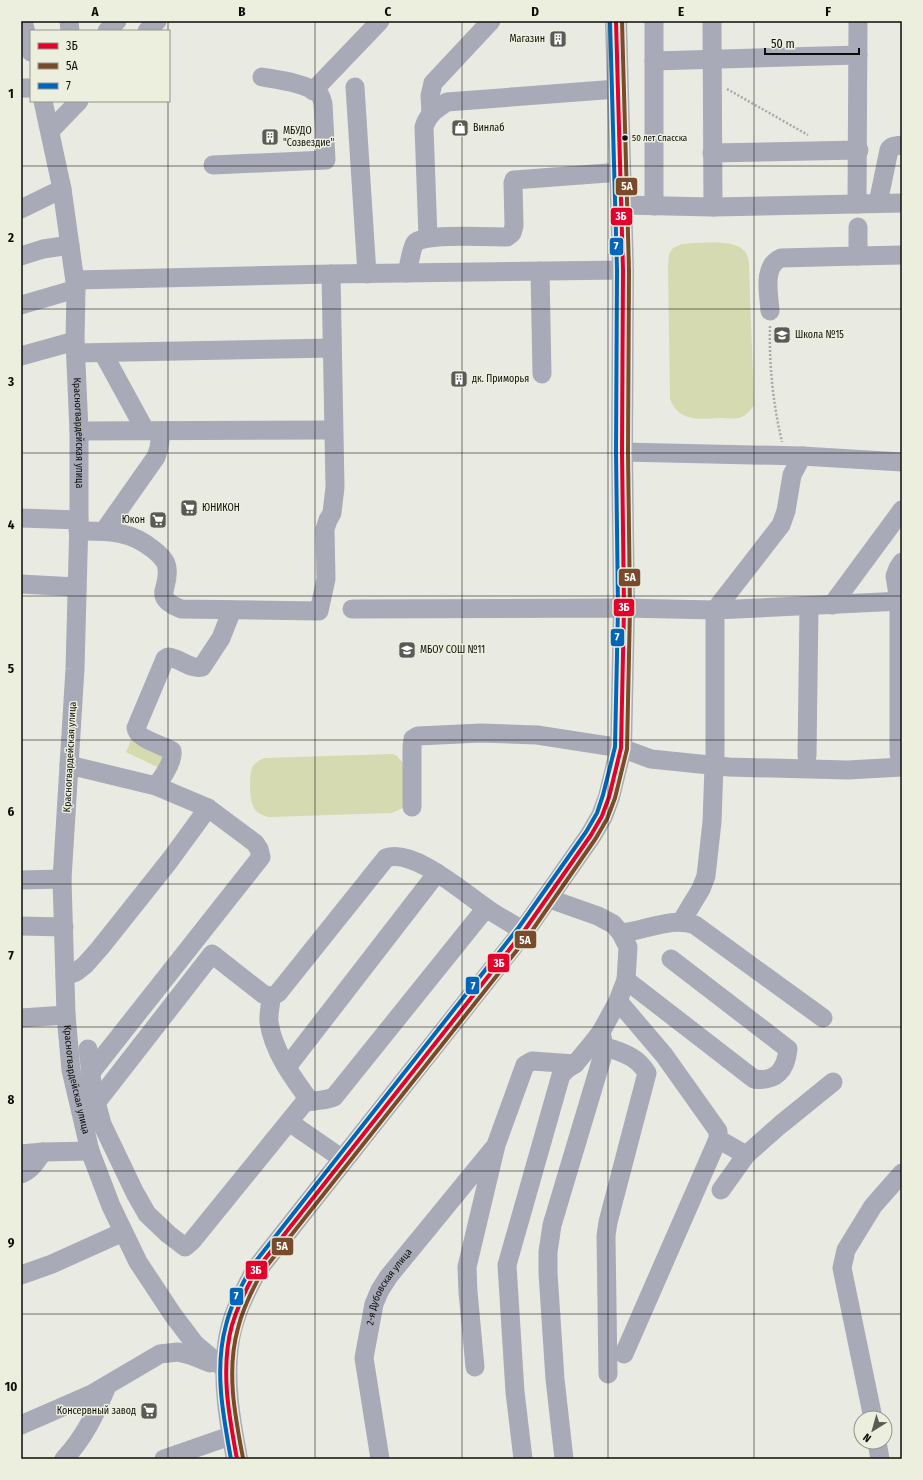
<svg xmlns="http://www.w3.org/2000/svg" width="923" height="1480" font-family="'Fira Sans Condensed',sans-serif">
	<rect width="100%" height="100%" fill="#e9ebe2"/>
	<!-- green -->
	<path fill="#d6dab0" d="M 694,243 C 709,243 740,239 747,255 C 749,259 749,264 749,268 L 754,405 C 751,409 748,414 744,416 C 737,420 727,418 719,418 C 698,419 679,422 670,399 L 668,266 L 669,254 L 673,248 L 682,244 Z
		M 133,736 L 167,752 L 159,768 L 126,752 Z
		M 393,754 L 397,756 L 403,763 L 404,805 L 401,809 L 391,813 L 270,817 C 263,816 256,813 253,806 C 249,798 249,772 253,766 C 256,762 260,760 264,758 Z"/>
	<g fill="none" stroke-linecap="round" stroke-linejoin="round">
		<!-- path -->
		<path stroke="#a7a8ac" stroke-width="2.5" stroke-dasharray="2 2" stroke-linecap="butt" d="M 727,89 L 808,135
			M 770,326 C 769,365 773,404 782,442"/>
		<!-- minor -->
		<g stroke="#a8aab8" stroke-width="19">
			<path d="M 23,21 L 31,52"/>
			<path d="M 69,21 L 70,31"/>
			<path d="M 712,21 L 713,207"/>
			<path d="M 107,31 L 117,21"/>
			<path d="M 147,31 L 157,21"/>
			<path d="M 654,61 L 858,55"/>
			<path d="M 355,87 L 367,274"/>
			<path d="M 21,88 L 31,88"/>
			<path d="M 313,91 L 380,21"/>
			<path id="s1" d="M 43,101 L 62,189 L 76,289 L 75,341 L 79,431 L 79,520 L 75,669 L 62,879 L 66,1015 L 71,1070 L 90,1151 L 111,1206 L 138,1262 L 173,1315 L 195,1344 L 226,1370"/>
			<path d="M 431,113 L 430,96 L 433,83 L 491,21"/>
			<path d="M 50,131 L 79,101"/>
			<path d="M 712,153 L 859,150"/>
			<path d="M 213,165 L 326,160 L 323,104 C 322,100 321,95 318,93 C 304,83 279,80 262,77"/>
			<path d="M 878,203 L 889,150 C 892,145 897,146 902,145"/>
			<path d="M 857,204 L 858,21"/>
			<path d="M 622,205 L 713,207 L 902,203"/>
			<path d="M 654,206 L 654,21"/>
			<path d="M 21,209 L 62,189"/>
			<path d="M 858,227 L 858,256 L 902,255"/>
			<path d="M 428,237 L 424,127 C 428,114 436,109 447,102 L 617,89"/>
			<path d="M 21,256 L 43,249 L 70,245"/>
			<path d="M 540,271 L 542,374"/>
			<path d="M 407,273 C 409,266 411,249 415,243 C 422,233 493,237 507,237 L 512,233 L 514,226 L 513,183 L 514,180 L 621,172"/>
			<path d="M 76,280 L 331,274 L 623,270"/>
			<path d="M 21,305 L 76,289"/>
			<path d="M 770,311 C 769,294 762,266 781,258 L 858,256"/>
			<path d="M 76,353 L 332,348"/>
			<path d="M 103,353 L 145,430"/>
			<path d="M 21,356 L 75,341"/>
			<path d="M 79,431 L 333,430"/>
			<path d="M 622,452 L 802,456 L 902,462"/>
			<path d="M 21,518 L 79,520"/>
			<path d="M 78,531 C 108,531 130,530 154,550 C 160,555 167,561 167,569 C 170,589 151,597 181,609 L 319,611 L 326,579 L 325,529 L 328,520 L 332,513 L 335,487 L 331,274"/>
			<path d="M 104,531 L 156,457 L 159,448 L 161,431"/>
			<path d="M 21,584 L 77,587"/>
			<path d="M 832,605 L 902,510"/>
			<path d="M 352,609 L 624,608 L 715,610 L 902,601"/>
			<path d="M 899,754 L 899,601 L 895,576 L 898,568 L 902,562"/>
			<path d="M 715,756 L 715,610 L 781,525 L 786,511 L 792,475 L 802,456"/>
			<path d="M 807,756 L 809,606"/>
			<path d="M 69,765 L 156,786 L 208,808 L 255,843 L 259,849 L 261,857 L 92,1071"/>
			<path d="M 156,786 C 162,778 174,761 172,751 C 163,745 137,739 136,728 L 165,659 L 168,657 C 180,658 191,670 202,667 L 221,638 L 232,610"/>
			<path d="M 412,807 L 412,747 L 413,739 L 418,736 L 481,733 L 537,735 L 621,748 L 651,759 L 729,767 L 848,770 L 902,767"/>
			<path d="M 21,880 L 62,879"/>
			<path d="M 681,922 L 701,889 L 706,876 L 712,822 L 714,766"/>
			<path d="M 21,926 L 64,927"/>
			<path d="M 621,933 C 644,931 673,916 695,925 L 823,1018"/>
			<path d="M 65,976 L 76,972 L 85,965 L 100,948 L 170,860 L 208,808"/>
			<path d="M 626,980 L 754,1079 C 776,1082 786,1070 788,1049 L 671,959"/>
			<path d="M 271,997 C 271,1005 268,1014 269,1022 C 273,1051 293,1078 310,1101"/>
			<path d="M 618,1001 L 664,1055 L 718,1131 L 718,1139 L 624,1354"/>
			<path d="M 21,1018 L 66,1015"/>
			<path d="M 604,1046 C 622,1053 636,1055 647,1073 L 608,1222 L 606,1236 L 608,1374"/>
			<path d="M 88,1049 L 93,1091 L 102,1124 L 135,1193 L 147,1214 L 168,1234 L 185,1247 L 192,1241 L 304,1103 C 314,1100 325,1101 334,1097 L 486,908"/>
			<path d="M 287,1067 L 437,873"/>
			<path d="M 96,1103 L 212,954 L 263,994 L 271,997 L 278,993 L 386,858 C 413,848 463,892 485,907 C 497,916 511,923 524,931"/>
			<path d="M 289,1122 L 344,1160"/>
			<path d="M 718,1139 L 746,1155"/>
			<path d="M 21,1154 L 43,1152 L 90,1151"/>
			<path d="M 21,1174 C 31,1171 37,1160 43,1152"/>
			<path d="M 721,1190 L 746,1155 L 780,1125 L 833,1082"/>
			<path d="M 21,1275 L 52,1264 L 123,1232"/>
			<path d="M 475,1367 L 468,1292 L 467,1267 L 496,1145 L 525,1065 L 532,1061 L 575,1064"/>
			<path d="M 873,1418 L 842,1268 L 846,1250 L 873,1206 L 902,1173"/>
			<path d="M 21,1425 L 92,1394 L 160,1354 L 178,1352 L 190,1355 L 210,1363"/>
			<path d="M 877,1442 L 880,1459"/>
			<path d="M 64,1459 C 84,1438 96,1413 107,1386"/>
			<path d="M 164,1459 L 233,1435"/>
			<path id="s2" d="M 380,1459 L 364,1358 L 374,1304 L 380,1290 L 389,1276 L 493,1149"/>
			<path d="M 523,1459 L 515,1392 L 507,1265 L 561,1075 L 567,1069 L 575,1064 L 590,1046 L 601,1032 L 618,1001 L 626,980 L 628,947 L 621,933 L 613,924 L 598,916 L 547,898"/>
			<path d="M 564,1459 L 555,1379 L 548,1273 L 548,1252 L 552,1225 L 602,1058 L 604,1046 L 601,1032"/>
		</g>
		<!-- major -->
		<path stroke="#a9abb7" stroke-width="22" d="M 237,1459 C 230,1422 223,1383 228,1346 C 231,1318 244,1293 257,1269 L 524,931 L 591,835 L 602,816 L 609,797 L 621,748 L 624,608 L 622,452 L 623,270 L 616,21"/>
		<!-- bus-1 casing -->
		<g stroke="#ecefde" stroke-width="7">
			<path id="bus-1" d="M 237,1459 C 229,1416 220,1369 232,1325 C 238,1305 247,1287 257,1269 L 524,931 L 591,835 L 602,816 L 609,797 L 621,748 L 624,608 L 622,452 L 623,270 L 616,21"/>
		</g>
		<!-- bus-2 casing -->
		<g stroke="#ecefde" stroke-width="7">
			<path id="bus-2" d="M 243,1458 C 235,1416 226,1371 238,1328 C 243,1308 252,1290 262,1272 L 529,935 L 596,838 L 607,819 L 615,798 L 627,749 L 630,608 L 628,452 L 629,270 L 622,21"/>
		</g>
		<!-- bus-3 casing -->
		<g stroke="#ecefde" stroke-width="7">
			<path id="bus-3" d="M 231,1459 C 223,1415 214,1369 226,1325 C 231,1304 242,1285 252,1266 L 519,927 L 586,832 L 597,813 L 603,795 L 615,747 L 618,608 L 616,452 L 617,270 L 610,21"/>
		</g>
		<!-- bus-1 -->
		<use href="#bus-1" stroke="#e4002b" stroke-width="4"/>
		<!-- bus-2 -->
		<use href="#bus-2" stroke="#7a4b2a" stroke-width="4"/>
		<!-- bus-3 -->
		<use href="#bus-3" stroke="#0065bd" stroke-width="4"/>
	</g>
	<!-- grid -->
	<path fill="none" stroke="#0c0d07" stroke-width="1" stroke-opacity="0.55" d="M 168,21 L 168,31M 315,21 L 315,1459M 462,21 L 462,1459M 608,21 L 608,1459M 754,21 L 754,1459M 168,101 L 168,1459M 21,166 L 902,166M 21,309 L 902,309M 21,453 L 902,453M 21,596 L 902,596M 21,740 L 902,740M 21,884 L 902,884M 21,1027 L 902,1027M 21,1171 L 902,1171M 21,1314 L 902,1314"/>
	<!-- icons -->
	<defs>
		<g id="building-square" transform="scale(0.9)"><rect x="-9" y="-9" width="18" height="18" rx="4" fill="#595b54" stroke="#ecefde"/><path d="M-4-6H4V6H1V3H-1V6H-4ZM-2.5-4.3h1.7v1.8h-1.7ZM.8-4.3h1.7v1.8H.8ZM-2.5-1h1.7V.8h-1.7ZM.8-1h1.7V.8H.8Z" fill="#fff"/></g>
		<g id="shop-square" transform="scale(0.9)"><rect x="-9" y="-9" width="18" height="18" rx="4" fill="#595b54" stroke="#ecefde"/><path d="M-5-2.5h2.3a2.7 3.5 0 0 1 5.4 0H5L5.5 6h-11ZM-1.5-2.5h3a1.5 2.3 0 0 0-3 0Z" fill="#fff"/></g>
		<g id="school-square" transform="scale(0.9)"><rect x="-9" y="-9" width="18" height="18" rx="4" fill="#595b54" stroke="#ecefde"/><path d="M0-5L7-2L0 1L-7-2ZM-4 1L0 2.5L4 1V4Q0 6-4 4Z" fill="#fff"/></g>
		<g id="supermarket-square" transform="scale(0.9)"><rect x="-9" y="-9" width="18" height="18" rx="4" fill="#595b54" stroke="#ecefde"/><path d="M-6-5.5h2.5l.6 2H6L4.5 2H-2.5L-4.4-4H-6ZM-1.5 3.2a1.3 1.3 0 1 0 .1 0ZM3 3.2a1.3 1.3 0 1 0 .1 0Z" fill="#fff"/></g>
	</defs>
	<g fill-rule="evenodd">
		<use href="#building-square" x="558" y="39"/>
		<use href="#shop-square" x="460" y="128"/>
		<use href="#building-square" x="270" y="137"/>
		<use href="#school-square" x="782" y="335"/>
		<use href="#building-square" x="459" y="379"/>
		<use href="#supermarket-square" x="189" y="508"/>
		<use href="#supermarket-square" x="158" y="520"/>
		<use href="#school-square" x="407" y="650"/>
		<use href="#supermarket-square" x="149" y="1411"/>
	</g>
	<!-- markers -->
	<circle fill="#0c0d07" stroke="#ecefde" stroke-width="1.5" cx="625" cy="138" r="3.5"/>
	<g text-anchor="middle" dominant-baseline="central" stroke-width="3" stroke-linejoin="round" paint-order="stroke">
		<!-- bus labels -->
		<g font-size="9" fill="#0c0d07" stroke="#ecefde" text-anchor="start">
			<text x="632" y="138">50 лет Спасска</text>
		</g>
		<!-- poi labels -->
		<g font-size="10" fill="#0c0d07" stroke="#ecefde" text-anchor="start">
			<text x="545" y="39" text-anchor="end">Магазин</text>
			<text x="473" y="128">Винлаб</text>
			<text x="283" y="131">МБУДО<tspan x="283" dy="12">"Созвездие"</tspan></text>
			<text x="795" y="335">Школа №15</text>
			<text x="472" y="379">дк. Приморья</text>
			<text x="202" y="508">ЮНИКОН</text>
			<text x="145" y="520" text-anchor="end">Юкон</text>
			<text x="420" y="650">МБОУ СОШ №11</text>
			<text x="136" y="1411" text-anchor="end">Консервный завод</text>
		</g>
		<!-- street labels -->
		<g font-size="10" fill="#0c0d07" stroke="#ecefde">
			<text stroke="none"><textPath href="#s1" startOffset="335">Красногвардейская улица</textPath></text>
			<text transform="translate(70 757) rotate(-87)">Красногвардейская улица</text>
			<text stroke="none"><textPath href="#s1" startOffset="983">Красногвардейская улица</textPath></text>
			<text stroke="none"><textPath href="#s2" startOffset="179">2-я Дубовская улица</textPath></text>
		</g>
	</g>
	<g stroke="#ecefde" stroke-width="1.5">
		<rect x="615" y="177" width="23" height="19" rx="4" fill="#7a4b2a"/>
		<rect x="610" y="207" width="23" height="19" rx="4" fill="#e4002b"/>
		<rect x="609" y="237" width="15" height="19" rx="4" fill="#0065bd"/>
		<rect x="618" y="568" width="23" height="19" rx="4" fill="#7a4b2a"/>
		<rect x="613" y="598" width="22" height="19" rx="4" fill="#e4002b"/>
		<rect x="610" y="628" width="15" height="19" rx="4" fill="#0065bd"/>
		<rect x="514" y="930" width="23" height="19" rx="4" fill="#7a4b2a"/>
		<rect x="487" y="953" width="23" height="20" rx="4" fill="#e4002b"/>
		<rect x="465" y="976" width="15" height="19" rx="4" fill="#0065bd"/>
		<rect x="271" y="1237" width="23" height="19" rx="4" fill="#7a4b2a"/>
		<rect x="245" y="1260" width="23" height="20" rx="4" fill="#e4002b"/>
		<rect x="229" y="1287" width="15" height="19" rx="4" fill="#0065bd"/>
	</g>
	<g font-size="11" text-anchor="middle" font-weight="bold" fill="#fff">
		<text x="627" y="190">5А</text>
		<text x="621" y="220">3Б</text>
		<text x="616" y="250">7</text>
		<text x="630" y="581">5А</text>
		<text x="624" y="611">3Б</text>
		<text x="617" y="641">7</text>
		<text x="525" y="944">5А</text>
		<text x="499" y="967">3Б</text>
		<text x="473" y="990">7</text>
		<text x="282" y="1250">5А</text>
		<text x="256" y="1274">3Б</text>
		<text x="236" y="1300">7</text>
	</g>
	<!-- border -->
	<rect width="923" height="1480" fill="none" stroke="#ecefde" stroke-width="44"/>
	<!-- legend -->
	<rect x="30" y="30" width="140" height="72" fill="#ecefde" stroke="#929588"/>
	<rect x="38" y="43" width="20" height="6" fill="#e4002b" stroke="#929588"/>
	<text x="66" y="50" font-size="12" fill="#0c0d07">3Б</text>
	<rect x="38" y="63" width="20" height="6" fill="#7a4b2a" stroke="#929588"/>
	<text x="66" y="70" font-size="12" fill="#0c0d07">5А</text>
	<rect x="38" y="83" width="20" height="6" fill="#0065bd" stroke="#929588"/>
	<text x="66" y="90" font-size="12" fill="#0c0d07">7</text>
	<!-- north arrow -->
	<g transform="translate(873 1430) rotate(217)"><circle r="19" fill="#ecefde" stroke="#929588"/>
	<path d="M0-3L7 15L0 10L-7 15Z" fill="#595b54"/>
	<text y="-6" font-size="11" font-weight="bold" text-anchor="middle" fill="#0c0d07">N</text>
	</g>
	<!-- scale -->
	<path d="M765 48v6h94v-6" fill="none" stroke="#0c0d07" stroke-width="2"/>
	<text x="771" y="48" font-size="12" fill="#0c0d07" stroke="#ecefde" stroke-width="3" paint-order="stroke">50 m</text>
	<rect x="22" y="22" width="879" height="1436" fill="none" stroke="#0c0d07" stroke-width="1.5"/>
	<g font-size="13" text-anchor="middle" font-weight="bold" fill="#0c0d07">
		<text x="95" y="16">A</text>
		<text x="242" y="16">B</text>
		<text x="388" y="16">C</text>
		<text x="535" y="16">D</text>
		<text x="681" y="16">E</text>
		<text x="828" y="16">F</text>
		<text x="11" y="98">1</text>
		<text x="11" y="242">2</text>
		<text x="11" y="386">3</text>
		<text x="11" y="529">4</text>
		<text x="11" y="673">5</text>
		<text x="11" y="816">6</text>
		<text x="11" y="960">7</text>
		<text x="11" y="1104">8</text>
		<text x="11" y="1247">9</text>
		<text x="11" y="1391">10</text>
	</g>
</svg>
